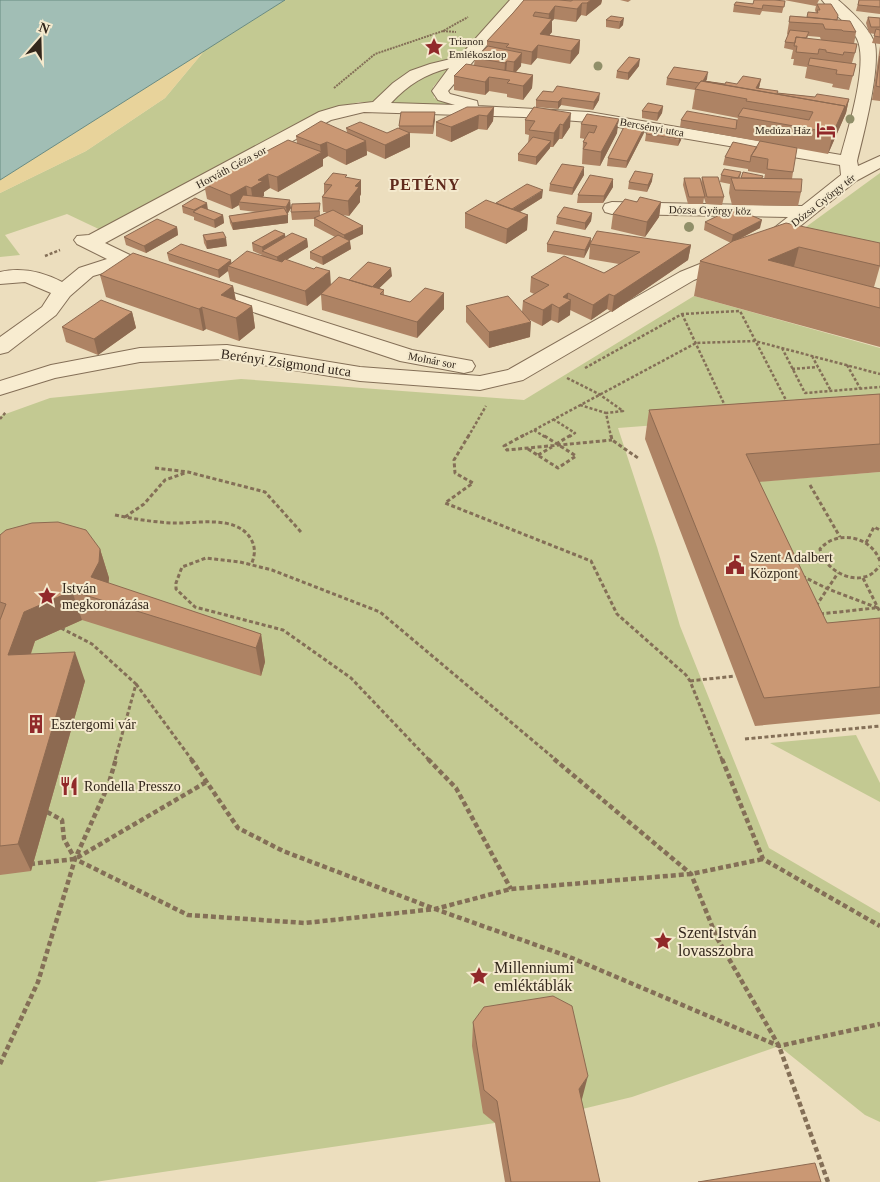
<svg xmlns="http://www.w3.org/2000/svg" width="880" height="1182" font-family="Georgia,serif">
	<rect width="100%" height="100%" fill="#ecdebe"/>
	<!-- green -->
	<path fill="#c3c992" d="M 285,0 L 511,0 L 433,87 L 434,98 L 468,106 L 359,102 L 335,108 L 105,232 L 67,214 L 5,235 L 20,255 L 0,257 L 0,193 L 86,151 L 165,98 L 205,50 Z
		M 880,173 L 880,249 L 799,232 Z
		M 694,296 L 880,348 L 880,408 L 618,428 L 657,547 L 680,626 L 769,848 L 880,913 L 880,1122 L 865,1115 L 779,1046 L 632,1097 L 574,1111 L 483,1112 L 495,1123 L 95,1182 L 0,1182 L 0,416 L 50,398 L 241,379 L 524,400 Z
		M 880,472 L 880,646 L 817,652 L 739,483 Z
		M 856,735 L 880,783 L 880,802 L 770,743 Z"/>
	<!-- sand -->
	<path fill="#e8d39b" d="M 205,50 L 165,98 L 86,151 L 0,193 L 0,180 Z"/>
	<!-- water -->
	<path fill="#a1beb5" stroke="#698b82" d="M 0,0 L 285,0 L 0,180 Z"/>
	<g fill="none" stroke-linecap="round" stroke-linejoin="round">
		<!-- street casing -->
		<g stroke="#846f57" stroke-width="2">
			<path id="street" d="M 510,0 L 525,0 L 448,91 L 450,94 L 477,101 L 478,106 L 589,112 L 841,155 C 848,129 870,60 856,37 C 848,22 832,14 822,0 L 838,0 C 851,11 869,27 875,44 C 880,71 864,133 857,161 L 858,166 L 880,156 L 880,168 L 856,181 L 773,248 L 694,280 L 523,380 L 480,390 L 360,381 L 227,359 L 140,362 L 55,378 L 0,395 L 0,381 L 51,365 L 140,348 L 227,345 L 360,367 L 480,376 L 508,370 L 680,272 L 759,240 L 788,217 L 612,214 L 605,212 L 603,208 L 605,204 L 612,202 L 802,206 L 841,175 L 840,165 L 589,122 L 524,117 L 364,112 L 331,120 L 105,243 L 132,256 L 165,268 L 168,272 L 165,276 L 158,278 L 124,267 L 93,276 L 70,296 L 56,315 L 8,352 L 0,354 L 0,337 L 42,307 L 51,293 L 25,282 L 0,284 L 0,272 C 22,267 43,272 62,282 L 79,268 L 107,259 L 77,244 L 74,240 L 77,236 L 89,235 L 319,112 L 339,106 L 373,102 L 393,83 L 410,71 L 430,64 L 459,57 ZM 449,68 L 432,91 L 438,100 L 455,105 L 391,103 C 408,85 425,74 449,68 Z
				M 218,288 L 412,350 L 472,361 L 475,366 L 472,371 L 464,373 L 400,361 L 211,298 L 208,294 L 211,290 Z"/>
		</g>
		<!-- path-far3 -->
		<path stroke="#846f57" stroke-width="2" stroke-dasharray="2 1" stroke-linecap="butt" d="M 443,31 L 456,32
			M 334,88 L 375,54 L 443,31 L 468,17"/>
		<!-- path-far2 -->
		<path stroke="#846f57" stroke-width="2.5" stroke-dasharray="3 2" stroke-linecap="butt" d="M 45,256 L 60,250
			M 682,314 L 726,408
			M 782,348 L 805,393 L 880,387
			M 812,356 L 831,391
			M 847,365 L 860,388
			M 585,368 L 682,314 L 740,311 L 788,404
			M 792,369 L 818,367
			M 567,378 L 599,394 L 623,411 L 606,413
			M 580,405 L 606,413 L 611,437
			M 0,419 L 6,412
			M 553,419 L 575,433 L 569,437
			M 534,430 L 545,437
			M 468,437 L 486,406
			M 521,437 L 696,343 L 755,341 L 880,374"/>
		<!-- path-far1 -->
		<path stroke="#846f57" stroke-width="3" stroke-dasharray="4 2.5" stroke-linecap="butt" d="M 469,435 L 454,460 L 455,473 L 473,483 L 445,503 L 591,561 L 617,614 L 686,675 L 690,681 L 722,760
			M 524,435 L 504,446 L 507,450 L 612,440
			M 611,435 L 612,440 L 638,458
			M 556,444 L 571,435
			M 528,449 L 558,468 L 576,456 L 543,435
			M 538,455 L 552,447
			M 155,468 L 188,472 L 265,492 L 301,532
			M 810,485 L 840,537
			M 115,515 C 134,519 153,522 172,523 C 196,524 236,514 251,539 C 256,548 255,556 251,565
			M 125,517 L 144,504 L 165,480 L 185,473
			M 866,543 L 874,527 L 880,530
			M 880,561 C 871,536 837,529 820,549 C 823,566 846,582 864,577 C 871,576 875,571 880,566
			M 796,563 L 822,559
			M 802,576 L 828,589 L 878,608
			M 863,578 L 880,612
			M 816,606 L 838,573
			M 820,614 L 875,608
			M 61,628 L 92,644 L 136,684 L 115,760
			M 690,681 L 735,676
			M 136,684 L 192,760
			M 745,739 L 880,726
			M 429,760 L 351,678 L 283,630 L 195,607 L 176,589 L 176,583 L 182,567 L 206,558 L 240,562 L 272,570 L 380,612 L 556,760"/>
		<!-- path -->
		<path stroke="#846f57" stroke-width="4.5" stroke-dasharray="5 3" stroke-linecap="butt" d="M 191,759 L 238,828 L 283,851 L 435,909 L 567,956 L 779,1046 L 880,1024
			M 428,759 L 456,788 L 511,889
			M 554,759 L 691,874 L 717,938 L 779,1046 L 828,1182
			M 722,759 L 763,859 L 880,926
			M 47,812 L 62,820 L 64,839 L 75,859 L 188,915 L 305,923 L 435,909 L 511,889 L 691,874 L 763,859
			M 30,864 L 75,859 L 208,781
			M 0,1064 L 38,982 L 75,859 L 108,786 L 116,759"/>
		<!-- street -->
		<use href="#street" fill="#f8ecd0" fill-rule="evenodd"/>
	</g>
	<!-- trees -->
	<g fill="#908f69">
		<circle cx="598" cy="66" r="4.5"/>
		<circle cx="850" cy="119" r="4.5"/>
		<circle cx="689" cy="227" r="5"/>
	</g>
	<!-- wall -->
	<path fill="#ae8364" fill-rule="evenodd" d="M 524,0 L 602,0 L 601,4 L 586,16 L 581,15 L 576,22 L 554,19 L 552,21 L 552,32 L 549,35 L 580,40 L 579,53 L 570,64 L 537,58 L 531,65 L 521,63 L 521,66 L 516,72 L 533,75 L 532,88 L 523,100 L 507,97 L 507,94 L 489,91 L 485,95 L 454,90 L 454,76 L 474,65 L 475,58 L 487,47 L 487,41 L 513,13 Z
		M 620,0 L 631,0 L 628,2 Z
		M 784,0 L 819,0 L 817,4 L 837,20 L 856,32 L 854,44 L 855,53 L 852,63 L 856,64 L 849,90 L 832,87 L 833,84 L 805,78 L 807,67 L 793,65 L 794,59 L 791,59 L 793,50 L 784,48 L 785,42 L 788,35 L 787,34 L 790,16 L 807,17 L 816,13 L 815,10 L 816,6 ZM 808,36 L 820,37 L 821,40 L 807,39 Z
		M 859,0 L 880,0 L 880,14 L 856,11 Z
		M 785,1 L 782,13 L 762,11 L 760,15 L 733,12 L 734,5 Z
		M 611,16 L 623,25 L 619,29 L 606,27 L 606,20 Z
		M 868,17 L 880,18 L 880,44 L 872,43 L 875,34 L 869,33 L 866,23 Z
		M 880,46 L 880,101 L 872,100 Z
		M 639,66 L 628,80 L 616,78 L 617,71 Z
		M 667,78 L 707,79 L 706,81 L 725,84 L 737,84 L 761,79 L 759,88 L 778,93 L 815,97 L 849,99 L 846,113 L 828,154 L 680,127 L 681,120 L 737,120 L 738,118 L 692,109 L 695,90 L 666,85 Z
		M 543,91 L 599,100 L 593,110 L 561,105 L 558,109 L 536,107 L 536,100 Z
		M 663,106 L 662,113 L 657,121 L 642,118 L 642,111 Z
		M 494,107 L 493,121 L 487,130 L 478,129 L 451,142 L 436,136 L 436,122 Z
		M 534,107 L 570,127 L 562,139 L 559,139 L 553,147 L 550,147 L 550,148 L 536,165 L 518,161 L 518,154 L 528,143 L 529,135 L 525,134 L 525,120 Z
		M 435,112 L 433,134 L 409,133 L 410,147 L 385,159 L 367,151 L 367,155 L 346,165 L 328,156 L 323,159 L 323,166 L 278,192 L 270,188 L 264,192 L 264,196 L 262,197 L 291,208 L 287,214 L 288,223 L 233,230 L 230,223 L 229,216 L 257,212 L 240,210 L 239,205 L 232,209 L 207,199 L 204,184 L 297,143 L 296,136 L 347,132 L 346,128 L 387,133 L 399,129 L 399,126 Z
		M 587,114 L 617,133 L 600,166 L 582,164 L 583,142 L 585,139 L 580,138 L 581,124 Z
		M 644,133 L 626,168 L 607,166 L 608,158 Z
		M 646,134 L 681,140 L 678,146 L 645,141 Z
		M 733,142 L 793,172 L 792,179 L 801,192 L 798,206 L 732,205 L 729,193 L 730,184 L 720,182 L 721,175 L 741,172 L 740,178 L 764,179 L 765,174 L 748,171 L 748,169 L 723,165 L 725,157 Z
		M 584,175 L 572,195 L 549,191 L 550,184 Z
		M 702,177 L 724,197 L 722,205 L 706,204 L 704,198 L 703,204 L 688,204 L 683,185 L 684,178 L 701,183 Z
		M 347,178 L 361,194 L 360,196 L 360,202 L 349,216 L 342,215 L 363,226 L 363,234 L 349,240 L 351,249 L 323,265 L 310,259 L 310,252 L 335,237 L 314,226 L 314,219 L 292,220 L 291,212 L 320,211 L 320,216 L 327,212 L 323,212 L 322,197 L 324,194 L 324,184 Z
		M 613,179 L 613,187 L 603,203 L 577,203 L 578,195 Z
		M 652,181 L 647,192 L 628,189 L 629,182 Z
		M 542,198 L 520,212 L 528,215 L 527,230 L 506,244 L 465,228 L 465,213 L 496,203 Z
		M 637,202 L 661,202 L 659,217 L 645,237 L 611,229 L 613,214 Z
		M 182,206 L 208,210 L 223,215 L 224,223 L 215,228 L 194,220 L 194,217 L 183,213 Z
		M 592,213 L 591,221 L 585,230 L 556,224 L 557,217 Z
		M 705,222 L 760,228 L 738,240 L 786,223 L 880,266 L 874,287 L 880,289 L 880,347 L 694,296 L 700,261 L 731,243 L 704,230 Z
		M 177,227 L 178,235 L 146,253 L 126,245 L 124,237 Z
		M 203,235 L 227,246 L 207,249 L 204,243 Z
		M 285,237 L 307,239 L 308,247 L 286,260 L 331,285 L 349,280 L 392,276 L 379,288 L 384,290 L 384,295 L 410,302 L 444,309 L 417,338 L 322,310 L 321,295 L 307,306 L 230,281 L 228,271 L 219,278 L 169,261 L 167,253 L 231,260 L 231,263 L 262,255 L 253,251 L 252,243 Z
		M 591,238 L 591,243 L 691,245 L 688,260 L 612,312 L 607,309 L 591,320 L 570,310 L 570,315 L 558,323 L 551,320 L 542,326 L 530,320 L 530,337 L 489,348 L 466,322 L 466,306 L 522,312 L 523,301 L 534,294 L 530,292 L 531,277 L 604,273 L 619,264 L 589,259 L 590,246 L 584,258 L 547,252 L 547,244 Z
		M 100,275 L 233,286 L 236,300 L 252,306 L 255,328 L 239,341 L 206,329 L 203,331 L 106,297 Z
		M 132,312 L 136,328 L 98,355 L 66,342 L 62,327 Z
		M 880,394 L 880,472 L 759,482 L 827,623 L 880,618 L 880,714 L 755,726 L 645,439 L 649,410 Z
		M 0,535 L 100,549 L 109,578 L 108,583 L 261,634 L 265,662 L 261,676 L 82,620 L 35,641 L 31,654 L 85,681 L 31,871 L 0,875 Z
		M 473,1022 L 582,1099 L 581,1100 L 600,1182 L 505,1182 L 495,1123 L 483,1113 L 472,1046 Z"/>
	<!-- shaded-wall -->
	<path fill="#8d6a51" d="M 591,0 L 602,0 L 601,4 L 586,16 L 587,3 Z
		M 582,3 L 581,15 L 576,22 L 577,9 Z
		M 555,6 L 554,19 L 552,21 L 552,32 L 541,46 L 540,34 L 548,24 L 549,14 Z
		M 624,18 L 623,25 L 619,29 L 620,22 Z
		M 580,40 L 579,53 L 570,64 L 571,51 Z
		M 538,45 L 537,58 L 531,65 L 532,52 Z
		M 522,53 L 521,66 L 513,75 L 514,62 Z
		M 640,59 L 639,66 L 628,80 L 628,73 Z
		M 507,61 L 506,74 L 504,76 L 505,63 Z
		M 708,72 L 707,79 L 702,87 L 702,83 Z
		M 533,75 L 532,88 L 523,100 L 523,86 Z
		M 489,77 L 489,91 L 485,95 L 485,82 Z
		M 761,79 L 758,92 L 756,88 Z
		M 600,93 L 599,100 L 593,110 L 594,102 Z
		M 562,98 L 561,105 L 558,109 L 558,102 Z
		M 849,99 L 846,113 L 828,154 L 833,133 L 845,106 Z
		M 663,106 L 662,113 L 657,121 L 658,113 Z
		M 494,107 L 493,121 L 487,130 L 487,116 Z
		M 435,112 L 435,120 L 433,134 L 433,126 Z
		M 571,113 L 570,127 L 562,139 L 563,125 Z
		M 479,115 L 478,129 L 451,142 L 451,127 Z
		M 619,119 L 617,133 L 600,166 L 601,152 Z
		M 560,124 L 559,139 L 553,147 L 554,133 Z
		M 645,126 L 644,133 L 626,168 L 627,161 Z
		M 683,132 L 681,140 L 678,146 L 679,139 Z
		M 410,133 L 410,147 L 385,159 L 385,145 Z
		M 366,141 L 367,155 L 346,165 L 346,150 Z
		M 551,141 L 550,148 L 536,165 L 536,157 Z
		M 327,142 L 328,156 L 323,159 L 323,166 L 278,192 L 277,177 L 321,153 L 320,145 Z
		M 584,167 L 584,175 L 572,195 L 573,188 Z
		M 268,174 L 270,188 L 264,192 L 264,196 L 253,202 L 251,188 L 258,180 Z
		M 653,174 L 652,181 L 647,192 L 648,185 Z
		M 613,179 L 613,187 L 603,203 L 604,196 Z
		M 361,180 L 361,194 L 360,196 L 360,202 L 349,216 L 348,201 L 355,186 Z
		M 246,186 L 248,200 L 239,202 L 239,205 L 232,209 L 230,195 Z
		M 543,190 L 542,198 L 510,218 L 510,211 Z
		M 290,200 L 291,208 L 287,215 L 286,207 Z
		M 661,202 L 659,217 L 645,237 L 647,222 Z
		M 207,203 L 208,210 L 194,213 L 194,210 Z
		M 592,213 L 591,221 L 585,230 L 585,223 Z
		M 223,215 L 224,223 L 215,228 L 214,220 Z
		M 288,215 L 288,223 L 233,230 L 232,223 Z
		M 528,215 L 527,230 L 506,244 L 507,229 Z
		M 762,220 L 760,228 L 731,243 L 733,235 Z
		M 363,226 L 363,234 L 345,243 L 344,235 Z
		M 177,227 L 178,235 L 146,253 L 144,246 Z
		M 285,234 L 286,242 L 263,251 L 262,247 Z
		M 226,238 L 227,246 L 207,249 L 206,241 Z
		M 591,238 L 590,246 L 584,258 L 585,250 Z
		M 307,239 L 308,247 L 278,265 L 277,257 Z
		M 350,241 L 351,249 L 323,265 L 322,257 Z
		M 691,245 L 688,260 L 612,312 L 614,296 Z
		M 799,247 L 790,282 L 768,260 Z
		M 231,260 L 232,267 L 228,266 L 228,271 L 219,278 L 218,270 Z
		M 391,268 L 392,276 L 368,299 L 368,291 Z
		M 330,271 L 331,286 L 307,306 L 305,291 Z
		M 233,286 L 237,308 L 221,295 Z
		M 444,293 L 444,309 L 417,338 L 417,322 Z
		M 568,293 L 568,302 L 571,300 L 570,315 L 558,323 L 559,308 L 563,297 Z
		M 609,294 L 607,309 L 591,320 L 593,305 Z
		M 552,304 L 551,320 L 542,326 L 543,310 Z
		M 252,306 L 255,328 L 239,341 L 236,318 Z
		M 202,307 L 206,329 L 203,331 L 199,309 Z
		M 132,312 L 136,328 L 98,355 L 94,339 Z
		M 531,322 L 530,337 L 489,348 L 489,332 Z
		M 100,549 L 109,578 L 108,591 L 91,577 Z
		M 72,591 L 82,620 L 35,641 L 20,684 L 8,655 L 24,612 Z
		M 261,634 L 265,662 L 261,676 L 256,648 Z
		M 75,652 L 85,681 L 31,871 L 18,844 Z
		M 588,1076 L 582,1099 L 574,1111 L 579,1089 Z"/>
	<!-- building -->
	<path fill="#ca9874" stroke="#8d6a51" d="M 524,0 L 559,0 L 571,1 L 573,0 L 591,0 L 587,3 L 582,3 L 577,9 L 555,6 L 549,14 L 535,12 L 533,16 L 552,19 L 540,34 L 580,40 L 571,51 L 538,45 L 532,52 L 506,47 L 509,44 L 487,41 L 513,13 Z
		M 754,0 L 774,0 L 785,1 L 784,7 L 763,5 L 762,9 L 734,5 L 736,2 L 753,4 Z
		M 859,0 L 880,0 L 880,7 L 858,5 Z
		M 817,4 L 831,4 L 838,15 L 837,20 L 807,17 L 808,12 L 818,13 L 817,10 L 820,10 Z
		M 611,16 L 624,18 L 620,22 L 606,20 Z
		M 790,16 L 850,21 L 856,32 L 843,31 L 842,30 L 825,29 L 823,24 L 789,22 Z
		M 868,17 L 880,18 L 880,27 L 871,27 Z
		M 876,29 L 880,30 L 880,37 L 874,36 Z
		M 790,30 L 809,32 L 806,38 L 796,37 L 795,43 L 785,42 Z
		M 796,37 L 857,44 L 855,53 L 844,52 L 843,55 L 826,52 L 826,50 L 819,49 L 818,54 L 796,52 L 797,46 L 794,46 Z
		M 488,46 L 522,53 L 514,62 L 507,61 L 505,63 L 475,58 Z
		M 880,56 L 880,87 L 876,86 Z
		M 629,57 L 640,59 L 628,73 L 617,71 Z
		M 810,58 L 856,64 L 853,76 L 836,74 L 837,70 L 808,65 Z
		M 466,64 L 533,75 L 523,86 L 507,83 L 510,80 L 489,77 L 485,82 L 454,76 Z
		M 674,67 L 708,72 L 703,81 L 701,81 L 699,83 L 667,78 Z
		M 743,76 L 761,79 L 756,88 L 778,91 L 777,93 L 815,97 L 817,94 L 849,99 L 844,111 L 845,106 L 703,81 L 704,81 L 725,84 L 726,82 L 737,84 Z
		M 701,81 L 845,106 L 833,133 L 738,116 L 743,108 L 809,120 L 813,112 L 746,101 L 747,99 L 695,89 Z
		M 557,86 L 600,93 L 594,102 L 562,98 L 558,102 L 536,100 L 543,91 L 553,92 Z
		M 648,103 L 663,106 L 658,113 L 642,111 Z
		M 467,107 L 494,107 L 487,116 L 479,115 L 451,127 L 436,122 Z
		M 534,107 L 571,113 L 563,125 L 560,124 L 554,133 L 529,130 L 535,121 L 525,120 Z
		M 687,111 L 737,120 L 736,129 L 681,120 Z
		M 401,112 L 435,112 L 433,126 L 399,126 Z
		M 587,114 L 619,119 L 601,152 L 583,149 L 587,143 L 583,142 L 589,132 L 594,133 L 597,126 L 581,124 Z
		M 321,121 L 366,141 L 346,150 L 327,142 L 320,145 L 296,136 Z
		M 360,122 L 387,133 L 398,128 L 410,133 L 385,145 L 346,128 Z
		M 626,123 L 645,126 L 627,161 L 608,158 Z
		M 650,127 L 683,132 L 679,139 L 646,134 Z
		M 533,137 L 551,141 L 536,157 L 518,154 Z
		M 288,140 L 322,152 L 277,177 L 268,174 L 258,180 L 263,181 L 251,188 L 246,186 L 230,195 L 204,184 Z
		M 760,141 L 797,148 L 793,172 L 767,169 L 768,159 L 751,156 Z
		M 733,142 L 757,147 L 751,156 L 750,162 L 725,157 Z
		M 562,164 L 584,167 L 573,188 L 550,184 Z
		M 724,169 L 741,172 L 738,178 L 721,175 Z
		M 635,171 L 653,174 L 648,185 L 629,182 Z
		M 743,172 L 763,176 L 762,178 L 741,178 Z
		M 333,173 L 347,175 L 345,177 L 361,180 L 355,186 L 359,187 L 348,201 L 322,197 L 332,185 L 324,184 Z
		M 590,175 L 613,179 L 604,196 L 578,195 Z
		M 702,177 L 718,177 L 724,197 L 707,197 Z
		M 684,178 L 700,178 L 705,197 L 689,197 Z
		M 731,178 L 802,179 L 801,192 L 735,190 Z
		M 527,184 L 543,190 L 512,209 L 496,203 Z
		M 243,195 L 290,200 L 286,207 L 239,202 Z
		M 640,197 L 661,202 L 647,222 L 613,214 L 625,199 L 637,202 Z
		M 195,198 L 207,203 L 194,210 L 182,206 Z
		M 486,200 L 528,215 L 507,229 L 465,213 Z
		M 320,203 L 319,211 L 291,212 L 292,204 Z
		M 201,207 L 223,215 L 214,220 L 193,212 Z
		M 564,207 L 592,213 L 585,223 L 557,217 Z
		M 284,208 L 288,215 L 232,223 L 229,216 Z
		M 734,208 L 762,220 L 733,235 L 705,222 Z
		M 333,210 L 363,226 L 344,235 L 314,218 Z
		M 157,219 L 177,227 L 144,246 L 124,237 Z
		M 786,223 L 880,243 L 880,266 L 799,247 L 768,260 L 880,289 L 880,308 L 700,261 L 733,241 Z
		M 275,230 L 285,234 L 262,247 L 252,243 Z
		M 554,231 L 591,238 L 585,250 L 547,244 Z
		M 597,231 L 691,245 L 614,296 L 609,294 L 593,305 L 568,293 L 563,297 L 571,300 L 559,308 L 552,304 L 543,310 L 523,301 L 549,285 L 531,277 L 564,256 L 604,273 L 640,252 L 590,244 Z
		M 223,232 L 226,238 L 206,241 L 203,235 Z
		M 292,233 L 307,239 L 277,257 L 262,251 Z
		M 338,235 L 350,241 L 322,257 L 310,252 Z
		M 181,244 L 231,260 L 218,270 L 167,253 Z
		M 247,251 L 282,262 L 285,259 L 314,269 L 316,267 L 330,271 L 305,291 L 228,266 Z
		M 133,253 L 233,286 L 221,295 L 252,306 L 236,318 L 202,307 L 199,309 L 100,275 Z
		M 368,262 L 391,268 L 372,287 L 349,280 Z
		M 339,277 L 384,290 L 380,294 L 410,302 L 425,288 L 444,293 L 417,322 L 321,294 Z
		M 508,296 L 531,322 L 489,332 L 466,306 Z
		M 101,300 L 132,312 L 94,339 L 62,327 Z
		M 880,394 L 880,444 L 746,454 L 827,623 L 880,618 L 880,687 L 764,698 L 649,410 Z
		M 58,522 L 86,530 L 100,549 L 99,562 L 91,577 L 261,634 L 256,648 L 72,591 L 24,612 L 8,655 L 75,652 L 18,844 L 0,846 L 0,620 L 6,604 L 0,602 L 0,535 L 6,530 L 32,523 Z
		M 553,996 L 572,1006 L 588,1076 L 579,1089 L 600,1182 L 511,1182 L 497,1101 L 484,1090 L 473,1022 L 484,1007 Z
		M 815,1163 L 821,1182 L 698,1182 Z"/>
	<!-- icons -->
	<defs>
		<g id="sight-bare" transform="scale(1.5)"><path d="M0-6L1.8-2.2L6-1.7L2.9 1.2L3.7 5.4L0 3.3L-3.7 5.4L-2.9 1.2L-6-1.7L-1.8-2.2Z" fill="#91292a" stroke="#f4e9cd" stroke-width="2.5" paint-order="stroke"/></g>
		<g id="hotel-bare" transform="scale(1.5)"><path d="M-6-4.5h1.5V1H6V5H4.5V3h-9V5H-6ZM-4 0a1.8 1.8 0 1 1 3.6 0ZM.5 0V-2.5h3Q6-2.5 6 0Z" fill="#91292a" stroke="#f4e9cd" stroke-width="2.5" paint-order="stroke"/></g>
		<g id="civic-bare" transform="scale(1.5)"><path d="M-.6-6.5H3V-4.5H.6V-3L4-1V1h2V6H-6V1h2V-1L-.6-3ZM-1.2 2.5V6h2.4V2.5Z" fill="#91292a" stroke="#f4e9cd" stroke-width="2.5" paint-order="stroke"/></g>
		<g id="building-bare" transform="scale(1.5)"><path d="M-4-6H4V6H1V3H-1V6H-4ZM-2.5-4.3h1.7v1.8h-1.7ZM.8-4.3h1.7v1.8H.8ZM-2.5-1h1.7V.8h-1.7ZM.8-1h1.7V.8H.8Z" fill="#91292a" stroke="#f4e9cd" stroke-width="2.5" paint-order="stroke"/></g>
		<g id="restaurant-bare" transform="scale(1.5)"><path d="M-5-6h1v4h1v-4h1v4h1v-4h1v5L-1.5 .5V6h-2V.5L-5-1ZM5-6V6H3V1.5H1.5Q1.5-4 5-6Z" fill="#91292a" stroke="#f4e9cd" stroke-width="2.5" paint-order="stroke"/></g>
	</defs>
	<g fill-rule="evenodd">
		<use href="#sight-bare" x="434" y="47"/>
		<use href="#hotel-bare" x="826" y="130"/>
		<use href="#civic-bare" x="735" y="565"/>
		<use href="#sight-bare" x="47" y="596"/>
		<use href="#building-bare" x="36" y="724"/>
		<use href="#restaurant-bare" x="69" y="786"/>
		<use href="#sight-bare" x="663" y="941"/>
		<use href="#sight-bare" x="479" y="976"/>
	</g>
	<g text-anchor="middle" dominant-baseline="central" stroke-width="4" stroke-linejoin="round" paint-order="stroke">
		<!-- far-poi labels -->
		<g font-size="11" fill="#33271c" stroke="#f4e9cd" text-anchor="start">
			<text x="449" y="41">Trianon<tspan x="449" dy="13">Emlékoszlop</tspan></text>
			<text x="811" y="130" text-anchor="end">Medúza Ház</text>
		</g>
		<!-- far-street labels -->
		<g font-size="11" fill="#33271c" stroke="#f4e9cd">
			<text transform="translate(652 127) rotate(10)">Bercsényi utca</text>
			<text transform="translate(231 167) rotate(-28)">Horváth Géza sor</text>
			<text transform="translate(823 200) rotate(-38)">Dózsa György tér</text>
			<text transform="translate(710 210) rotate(1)">Dózsa György köz</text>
			<text transform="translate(432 360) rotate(11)">Molnár sor</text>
		</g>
		<!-- street labels -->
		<g font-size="14" fill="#33271c" stroke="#f4e9cd">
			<text transform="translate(286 363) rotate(8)">Berényi Zsigmond utca</text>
		</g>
		<!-- poi labels -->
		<g font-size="14" fill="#33271c" stroke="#f4e9cd" text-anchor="start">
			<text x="750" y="557">Szent Adalbert<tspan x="750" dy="16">Központ</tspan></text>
			<text x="62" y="588">István<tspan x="62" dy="16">megkoronázása</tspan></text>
			<text x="51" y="724">Esztergomi vár</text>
			<text x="84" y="786">Rondella Presszo</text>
		</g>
		<!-- far-district labels -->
		<g font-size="16" font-weight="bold" letter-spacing="1" fill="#5f2a1c" stroke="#f4e9cd">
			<text x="425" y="184">PETÉNY</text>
		</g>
		<!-- near-poi labels -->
		<g font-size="16" fill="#33271c" stroke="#f4e9cd" text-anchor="start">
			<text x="678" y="932">Szent István<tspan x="678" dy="18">lovasszobra</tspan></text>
			<text x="494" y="967">Millenniumi<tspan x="494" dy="18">emléktáblák</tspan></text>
		</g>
	</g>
	<!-- north arrow -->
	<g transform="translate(40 40) rotate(20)" stroke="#f4e9cd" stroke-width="4" paint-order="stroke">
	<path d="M0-4L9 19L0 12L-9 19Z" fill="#33271c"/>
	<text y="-8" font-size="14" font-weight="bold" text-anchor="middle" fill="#33271c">N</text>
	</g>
</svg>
